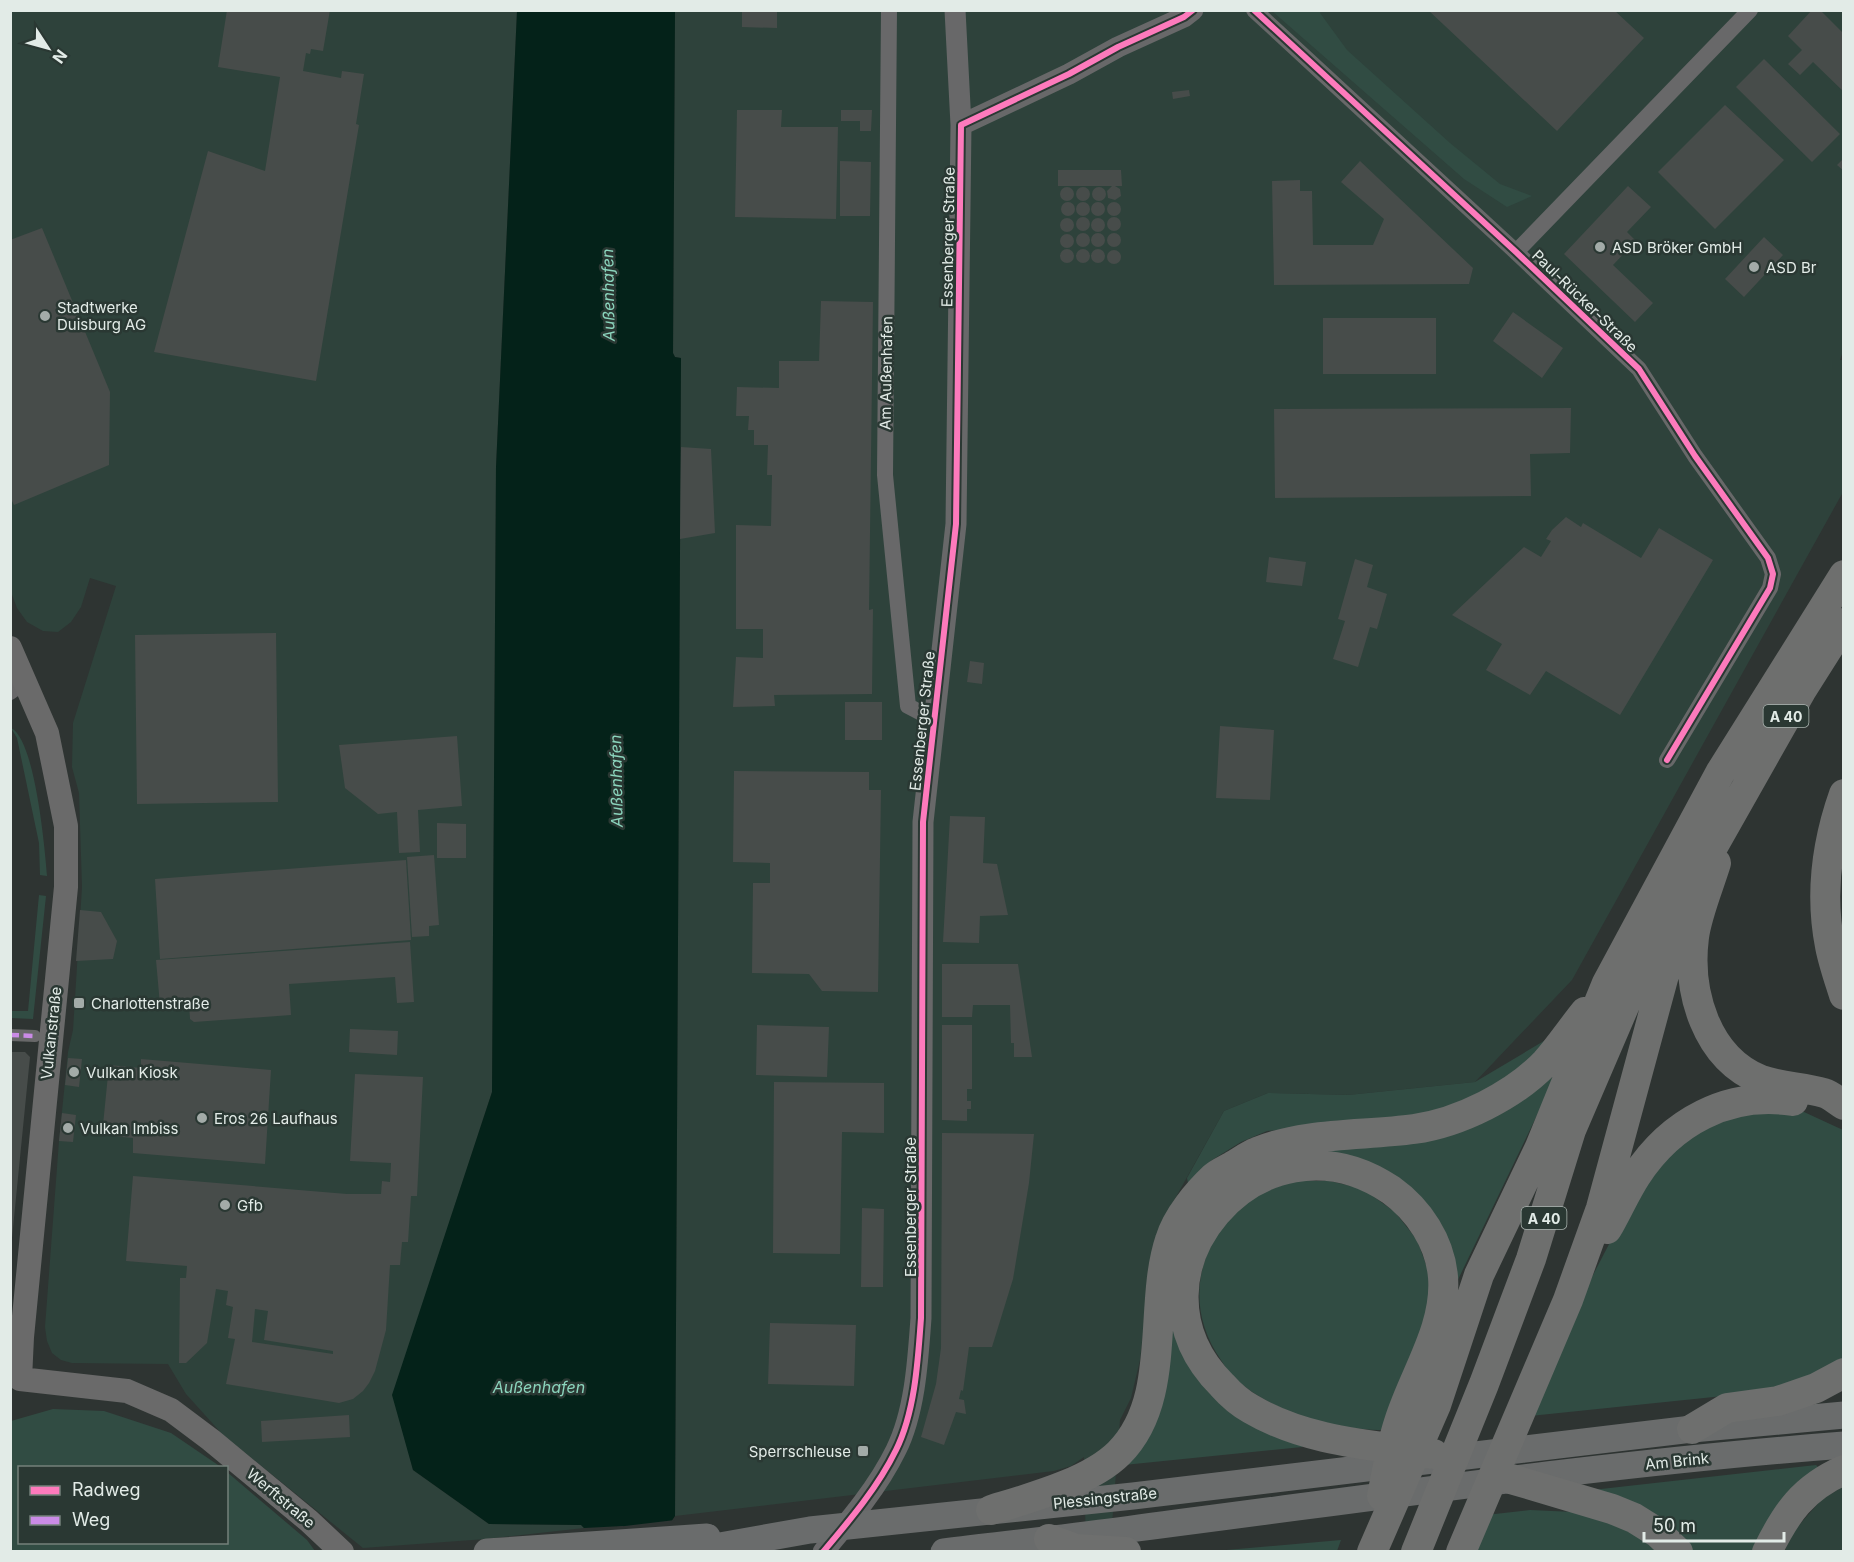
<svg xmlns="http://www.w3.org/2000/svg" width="1854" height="1562" font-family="Inter,sans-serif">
	<rect width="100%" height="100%" fill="#2e3432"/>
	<!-- built -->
	<path fill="#2e423b" d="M 11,11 L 517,11 L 496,467 L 492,1092 L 393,1395 L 413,1470 L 489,1524 L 581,1525 L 584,1528 L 486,1539 L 363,1548 L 223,1435 L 186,1394 L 168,1364 L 72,1363 L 61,1360 L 52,1353 L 47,1341 L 45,1327 L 59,1141 L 68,1052 L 73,1030 L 82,887 L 79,793 L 72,767 L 73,723 L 116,586 L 90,578 L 81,607 L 71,622 L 58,632 L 43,631 L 27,622 L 17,608 L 11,592 Z
		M 675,11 L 1843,11 L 1844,348 L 1840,360 L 1843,360 L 1843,492 L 1572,980 L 1475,1082 L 1348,1095 L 1268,1093 L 1224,1111 L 1167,1213 L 1153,1248 L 1140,1360 L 1131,1398 L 1120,1420 L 1110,1551 L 1086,1551 L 1084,1457 L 1071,1466 L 1054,1471 L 675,1516 L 681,358 L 675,357 L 673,353 Z
		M 1843,1487 L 1843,1551 L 1784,1552 L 1794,1531 L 1822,1499 Z"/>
	<!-- green -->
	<path fill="#314c43" d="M 1272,11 L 1321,11 L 1320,13 L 1347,50 L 1450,143 L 1500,184 L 1532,196 L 1507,207 L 1464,179 Z
		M 11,728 C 35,739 45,849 47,876 L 40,875 L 39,843 L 17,738 Z
		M 39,895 L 46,896 L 33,1019 L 11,1018 L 11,1011 L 28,1011 Z
		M 1559,1032 L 1515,1074 L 1473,1098 L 1428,1116 L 1267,1131 L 1241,1142 L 1212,1160 L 1188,1183 L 1187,1178 L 1224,1111 L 1268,1093 L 1348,1095 L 1475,1082 Z
		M 1564,1059 L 1454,1288 L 1402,1186 L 1270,1157 L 1372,1144 Z
		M 1774,1107 L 1804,1112 L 1843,1130 L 1843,1360 L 1822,1374 L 1762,1392 L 1530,1416 L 1592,1277 L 1634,1196 L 1657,1162 L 1717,1116 Z
		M 1293,1181 L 1330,1181 L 1363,1189 L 1395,1212 L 1417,1240 L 1431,1278 L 1428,1326 L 1386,1430 C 1332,1430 1276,1414 1234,1378 C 1229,1373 1225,1366 1221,1360 C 1188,1313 1194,1259 1230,1217 C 1245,1198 1271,1189 1293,1181 Z
		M 1170,1284 L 1183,1344 L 1307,1442 L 1302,1447 L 1124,1465 Z
		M 53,1409 L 104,1411 L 171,1433 L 221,1467 L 20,1468 L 20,1542 L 226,1542 L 227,1472 L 307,1540 L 315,1551 L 11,1551 L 11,1421 Z
		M 1816,1465 L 1819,1468 L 1755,1551 L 1691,1551 L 1592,1490 Z
		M 1530,1510 L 1574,1512 L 1630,1529 L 1658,1552 L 1472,1552 L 1486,1515 Z
		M 1341,1540 L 1337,1551 L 1215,1551 Z"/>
	<!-- water -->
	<path fill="#042219" d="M 517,11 L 675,11 L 673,353 L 675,357 L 681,358 L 675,1516 L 667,1528 L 628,1532 L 623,1526 L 584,1528 L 581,1525 L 489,1524 L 413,1470 L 392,1395 L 492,1092 L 496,467 Z"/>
	<!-- pier -->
	<path fill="#2e3432" d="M 675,1520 L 670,1529 L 625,1533 L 621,1529 L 583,1531 Z"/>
	<!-- building -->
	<path fill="#474c4a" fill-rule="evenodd" d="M 227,10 L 330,10 L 323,51 L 311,49 L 310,54 L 306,53 L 303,71 L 341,78 L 342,71 L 364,74 L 356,124 L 359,125 L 316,381 L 154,352 L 208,151 L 265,171 L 280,77 L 218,67 Z
		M 742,10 L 777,10 L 777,28 L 742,27 Z
		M 1428,10 L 1614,10 L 1644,38 L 1557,131 Z
		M 1812,10 L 1820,10 L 1844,34 L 1844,92 L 1813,62 L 1800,75 L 1788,64 L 1802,50 L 1788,36 Z
		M 1764,59 L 1840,134 L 1812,162 L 1736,87 Z
		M 1189,90 L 1190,96 L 1173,99 L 1172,92 Z
		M 1725,105 L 1784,160 L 1715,229 L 1658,172 Z
		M 737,110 L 782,110 L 781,127 L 838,127 L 836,219 L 735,217 Z
		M 841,110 L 872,110 L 871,131 L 860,131 L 860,121 L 841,121 Z
		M 1844,158 L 1844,171 L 1837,165 Z
		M 840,161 L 871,162 L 870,216 L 840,216 Z
		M 1360,161 L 1473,268 L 1469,284 L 1274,285 L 1272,181 L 1300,180 L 1300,191 L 1312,191 L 1313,245 L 1373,245 L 1384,219 L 1341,182 Z
		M 1058,170 L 1121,170 L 1122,186 L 1115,186 L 1120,189 L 1121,196 L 1115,200 L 1108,198 L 1107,191 L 1112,186 L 1058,186 Z
		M 1628,186 L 1651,207 L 1627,232 L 1636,241 L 1613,265 L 1653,303 L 1635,322 L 1564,254 Z
		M1060 194a7 7 0 1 1 14 0a7 7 0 1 1-14 0Z
		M1092 194a7 7 0 1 1 14 0a7 7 0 1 1-14 0Z
		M1076 194a7 7 0 1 1 14 0a7 7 0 1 1-14 0Z
		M1061 209a7 7 0 1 1 14 0a7 7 0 1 1-14 0Z
		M1107 209a7 7 0 1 1 14 0a7 7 0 1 1-14 0Z
		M1076 209a7 7 0 1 1 14 0a7 7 0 1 1-14 0Z
		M1091 209a7 7 0 1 1 14 0a7 7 0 1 1-14 0Z
		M1107 224a7 7 0 1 1 14 0a7 7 0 1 1-14 0Z
		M1076 224a7 7 0 1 1 14 0a7 7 0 1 1-14 0Z
		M1091 225a7 7 0 1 1 14 0a7 7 0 1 1-14 0Z
		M1060 225a7 7 0 1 1 14 0a7 7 0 1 1-14 0Z
		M 42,228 L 110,392 L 109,465 L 14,505 L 10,497 L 10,240 Z
		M1107 240a7 7 0 1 1 14 0a7 7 0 1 1-14 0Z
		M1091 240a7 7 0 1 1 14 0a7 7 0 1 1-14 0Z
		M1076 240a7 7 0 1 1 14 0a7 7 0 1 1-14 0Z
		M1060 241a7 7 0 1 1 14 0a7 7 0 1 1-14 0Z
		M 1764,237 L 1783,255 L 1744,297 L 1725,279 Z
		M1076 256a7 7 0 1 1 14 0a7 7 0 1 1-14 0Z
		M1060 256a7 7 0 1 1 14 0a7 7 0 1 1-14 0Z
		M1091 256a7 7 0 1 1 14 0a7 7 0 1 1-14 0Z
		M1107 257a7 7 0 1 1 14 0a7 7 0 1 1-14 0Z
		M 821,301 L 873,302 L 869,610 L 873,609 L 872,694 L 774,695 L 775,706 L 733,707 L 736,657 L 763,658 L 763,629 L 736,629 L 736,525 L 771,526 L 772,475 L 767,475 L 768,445 L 754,445 L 754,430 L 748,430 L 749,416 L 736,416 L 737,387 L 779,388 L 779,361 L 819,361 Z
		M 1513,312 L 1563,348 L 1542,378 L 1493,341 Z
		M 1323,318 L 1436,318 L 1436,374 L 1323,374 Z
		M 1571,408 L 1570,453 L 1530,454 L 1531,496 L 1275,498 L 1274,409 Z
		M 681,447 L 711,449 L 715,533 L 680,539 Z
		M 1566,517 L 1581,527 L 1583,523 L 1641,558 L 1659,528 L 1713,560 L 1620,715 L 1546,671 L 1530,695 L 1486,670 L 1502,644 L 1452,615 L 1524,547 L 1541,557 L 1551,541 L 1546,539 L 1552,530 Z
		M 1269,557 L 1306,562 L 1302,586 L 1266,582 Z
		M 1355,559 L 1373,565 L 1367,587 L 1387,594 L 1377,629 L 1370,627 L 1358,667 L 1333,659 L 1345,621 L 1338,619 Z
		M 276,633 L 278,802 L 137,804 L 135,635 Z
		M 970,661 L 984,663 L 982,684 L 967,682 Z
		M 845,702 L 882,702 L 882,740 L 845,740 Z
		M 1220,726 L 1274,730 L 1270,800 L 1216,798 Z
		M 457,736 L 462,806 L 418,810 L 420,852 L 399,853 L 397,812 L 378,814 L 345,788 L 339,745 Z
		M 734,771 L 869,772 L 869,790 L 881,790 L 878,992 L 822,991 L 809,974 L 752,973 L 753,883 L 770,883 L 770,863 L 733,862 Z
		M 950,816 L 985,817 L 983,863 L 997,864 L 1008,915 L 980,916 L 979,943 L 943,942 Z
		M 437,823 L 466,824 L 466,858 L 437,858 Z
		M 434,855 L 439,925 L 429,926 L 429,936 L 412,937 L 407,857 Z
		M 406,860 L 411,940 L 160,959 L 155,879 Z
		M 80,910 L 101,912 L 117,941 L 113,959 L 76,961 Z
		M 410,942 L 414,1002 L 397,1003 L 395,977 L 289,984 L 291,1015 L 194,1022 L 190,1019 L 189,1003 L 160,1005 L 156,960 Z
		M 942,964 L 1018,964 L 1032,1057 L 1014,1057 L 1014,1043 L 1011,1043 L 1010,1005 L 973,1005 L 972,1017 L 942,1017 Z
		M 757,1025 L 829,1027 L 827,1077 L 756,1075 Z
		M 942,1025 L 972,1025 L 972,1089 L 967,1089 L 967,1101 L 971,1101 L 971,1109 L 967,1109 L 967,1121 L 942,1120 Z
		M 350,1029 L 398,1031 L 397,1055 L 349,1052 Z
		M 10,1052 L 25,1052 L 30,1057 L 12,1238 L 10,1238 Z
		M 68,1058 L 82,1059 L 79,1087 L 65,1085 Z
		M 141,1059 L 271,1070 L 265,1164 L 133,1153 L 133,1138 L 102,1135 L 109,1065 L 141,1068 Z
		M 355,1074 L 423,1077 L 417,1196 L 411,1196 L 408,1242 L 402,1242 L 400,1265 L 390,1265 L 386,1330 L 375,1371 L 369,1383 L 363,1391 L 353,1399 L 339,1403 L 226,1384 L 235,1339 L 228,1338 L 233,1307 L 226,1305 L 228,1291 L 216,1289 L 207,1343 L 186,1363 L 179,1363 L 180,1278 L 186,1278 L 187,1266 L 126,1261 L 133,1176 L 347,1194 L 381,1194 L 382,1181 L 390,1182 L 391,1163 L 350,1161 ZM 255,1309 L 268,1311 L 264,1340 L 333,1351 L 333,1354 L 252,1342 Z
		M 774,1082 L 884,1083 L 884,1133 L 842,1132 L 840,1254 L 773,1253 Z
		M 62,1113 L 76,1115 L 73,1142 L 59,1141 Z
		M 942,1133 L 1034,1134 L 1029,1183 L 1013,1279 L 992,1347 L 969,1347 L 963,1391 L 961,1390 L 959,1399 L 964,1400 L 966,1414 L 956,1412 L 944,1445 L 921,1437 L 936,1384 L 941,1348 Z
		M 862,1208 L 884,1209 L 883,1287 L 861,1287 Z
		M 770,1323 L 856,1325 L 854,1386 L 768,1384 Z
		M 349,1415 L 350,1437 L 262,1442 L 261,1421 Z"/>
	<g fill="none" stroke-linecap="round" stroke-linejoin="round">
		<!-- pedestrian -->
		<path stroke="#686869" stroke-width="12" d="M 10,1035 L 35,1036"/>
		<!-- minor -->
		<path stroke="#686869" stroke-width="16" d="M 889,10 L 885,475 L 908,706 L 933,719
			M 1254,10 L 1516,252 L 1639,369 L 1695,456 L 1768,558 L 1773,574 L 1770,588 L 1667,760
			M 1516,252 L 1750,10
			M 10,692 L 25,681"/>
		<!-- tertiary -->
		<path stroke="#686869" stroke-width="21" d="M 961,125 L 1069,74 L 1118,47 L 1184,17 L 1193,10
			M 823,1552 C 850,1520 878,1487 896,1450 C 915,1412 918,1360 921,1318 L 923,822 L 956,524 L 961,125 L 955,10"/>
		<!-- secondary -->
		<path stroke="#6a6a6a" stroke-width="24" d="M 10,648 L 47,733 L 66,826 L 66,887 L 22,1337 L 20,1379
			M 20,1379 L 127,1391 L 171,1410 L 211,1440 L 309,1521 L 342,1552"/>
		<!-- trunk -->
		<path stroke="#6a6c6c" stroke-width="27" d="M 487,1552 L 707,1537
			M 686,1552 L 810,1530 L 1133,1496 L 1692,1429 L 1844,1415
			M 944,1552 C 1009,1544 1074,1537 1138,1528 C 1373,1498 1607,1463 1844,1445"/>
		<!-- motorway -->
		<path stroke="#6e6f6e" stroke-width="30" d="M 1844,794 C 1827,842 1820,895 1830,946 C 1833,962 1839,979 1844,995
			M 1716,863 C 1709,886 1697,914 1694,937 C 1687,992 1706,1058 1761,1080 C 1781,1087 1804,1087 1824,1093 C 1831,1095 1837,1101 1844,1105
			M 1607,1229 C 1617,1212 1625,1193 1636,1176 C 1671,1122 1728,1091 1793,1101
			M 1692,1429 L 1727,1408 L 1778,1401 L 1816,1388 L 1844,1373
			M 1511,1479 L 1612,1509 L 1634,1518 L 1658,1533 L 1678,1552
			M 1382,1496 C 1387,1471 1391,1446 1399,1422 C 1414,1374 1447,1328 1443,1277 C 1440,1242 1419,1210 1391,1190 C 1260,1101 1112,1275 1222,1385 C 1230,1394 1240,1403 1251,1409 C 1307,1442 1372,1445 1434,1454
			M 991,1510 C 1030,1498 1090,1482 1119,1453 C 1173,1399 1148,1306 1170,1240 C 1177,1217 1197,1193 1214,1177 C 1220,1172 1228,1169 1234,1165 C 1241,1161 1249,1155 1257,1152 C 1306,1132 1363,1136 1414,1129 C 1459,1123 1515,1095 1546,1062 C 1560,1046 1572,1028 1585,1012
			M 1049,1539 L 1076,1549 L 1126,1552
			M 1372,1552 L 1436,1405 L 1479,1275 L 1540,1147 L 1607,983 L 1720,773 L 1844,575
			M 1416,1552 L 1484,1384 L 1531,1259 L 1571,1130 L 1629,995 L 1801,691 L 1844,623
			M 1461,1552 L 1568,1300 L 1601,1208 L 1674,938
			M 1767,1552 C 1786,1513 1803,1488 1844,1470"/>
		<!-- quiet -->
		<path stroke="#ca8be6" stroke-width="4.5" stroke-dasharray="9 4.5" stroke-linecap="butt" d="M 10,1035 L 35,1036"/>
		<!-- cycleway casing -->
		<g stroke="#2a3833" stroke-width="10">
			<path id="cycleway" d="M 1254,10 L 1516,252 L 1639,369 L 1695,456 L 1768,558 L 1773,574 L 1770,588 L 1667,760
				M 823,1552 C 850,1520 878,1487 896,1450 C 915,1412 918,1360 921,1318 L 923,822 L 956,524 L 961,125 L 1069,74 L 1118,47 L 1184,17 L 1193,10"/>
		</g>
		<!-- cycleway -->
		<use href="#cycleway" stroke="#fd7abc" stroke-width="6"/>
	</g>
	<!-- markers -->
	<g fill="#a3aba8" stroke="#2a3833" stroke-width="2">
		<circle cx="1600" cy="247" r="6"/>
		<circle cx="1754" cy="267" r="6"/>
		<circle cx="45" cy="316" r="6"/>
		<rect x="73" y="997" width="12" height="12" rx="3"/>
		<circle cx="74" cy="1072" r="6"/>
		<circle cx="202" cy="1118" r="6"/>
		<circle cx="68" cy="1128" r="6"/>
		<circle cx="225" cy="1205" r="6"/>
		<rect x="857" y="1445" width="12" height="12" rx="3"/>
	</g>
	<g text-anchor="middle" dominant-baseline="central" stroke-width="5" stroke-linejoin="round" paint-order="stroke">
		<!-- shield labels -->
		<g fill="#2a3833" stroke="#abb5b1" stroke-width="1.5">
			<rect x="1763.5" y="705" width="45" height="22" rx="4.5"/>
			<rect x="1521.5" y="1207" width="45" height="22" rx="4.5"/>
		</g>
		<g font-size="14" font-weight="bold" fill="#e2ebe7">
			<text x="1786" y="716">A 40</text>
			<text x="1544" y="1218">A 40</text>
		</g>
		<!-- street labels -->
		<g font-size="15" fill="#e2ebe7" stroke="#2a3833">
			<text transform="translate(948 237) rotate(-89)">Essenberger Straße</text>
			<text transform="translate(1585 301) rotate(44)">Paul-Rücker-Straße</text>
			<text transform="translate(886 373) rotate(-89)">Am Außenhafen</text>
			<text transform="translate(922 721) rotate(-84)">Essenberger Straße</text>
			<text transform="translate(51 1033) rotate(-84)">Vulkanstraße</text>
			<text transform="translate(910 1207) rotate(-90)">Essenberger Straße</text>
			<text transform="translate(1677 1461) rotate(-6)">Am Brink</text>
			<text transform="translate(281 1498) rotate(40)">Werftstraße</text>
			<text transform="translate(1105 1498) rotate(-6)">Plessingstraße</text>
		</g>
		<!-- poi labels -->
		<g font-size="15" fill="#e2ebe7" stroke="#2a3833" text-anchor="start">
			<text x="1612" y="247">ASD Bröker GmbH</text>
			<text x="1766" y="267">ASD Br</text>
			<text x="57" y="307">Stadtwerke<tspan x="57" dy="17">Duisburg AG</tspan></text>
			<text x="91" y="1003">Charlottenstraße</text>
			<text x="86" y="1072">Vulkan Kiosk</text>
			<text x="214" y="1118">Eros 26 Laufhaus</text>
			<text x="80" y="1128">Vulkan Imbiss</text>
			<text x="237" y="1205">Gfb</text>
			<text x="851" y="1451" text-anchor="end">Sperrschleuse</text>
		</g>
		<!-- water labels -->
		<g font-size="16" font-style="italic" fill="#8bd5bd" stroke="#2a3833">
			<text transform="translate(608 295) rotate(-91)">Außenhafen</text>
			<text transform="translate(616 781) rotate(-91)">Außenhafen</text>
			<text x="539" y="1387">Außenhafen</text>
		</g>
	</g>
	<!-- border -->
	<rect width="1854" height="1562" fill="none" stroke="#e2ebe7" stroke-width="24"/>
	<!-- legend -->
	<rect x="18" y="1466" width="210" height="78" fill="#2a3833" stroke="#74807b" stroke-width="1.5"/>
	<rect x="30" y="1486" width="30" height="9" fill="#fd7abc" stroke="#74807b" stroke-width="1.5"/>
	<text x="72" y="1496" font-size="18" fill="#e2ebe7">Radweg</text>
	<rect x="30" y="1516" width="30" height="9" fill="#ca8be6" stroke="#74807b" stroke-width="1.5"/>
	<text x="72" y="1526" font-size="18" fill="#e2ebe7">Weg</text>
	<!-- north arrow -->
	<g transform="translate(48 48) rotate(126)" stroke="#2a3833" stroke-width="4.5" paint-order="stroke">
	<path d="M0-4.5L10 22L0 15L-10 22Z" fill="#e2ebe7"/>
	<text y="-9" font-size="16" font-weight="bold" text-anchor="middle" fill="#e2ebe7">N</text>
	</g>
	<!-- scale -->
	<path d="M1644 1532v9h140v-9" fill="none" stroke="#e2ebe7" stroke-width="3"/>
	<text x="1653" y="1532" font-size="18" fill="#e2ebe7" stroke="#2a3833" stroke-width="4.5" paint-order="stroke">50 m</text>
</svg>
